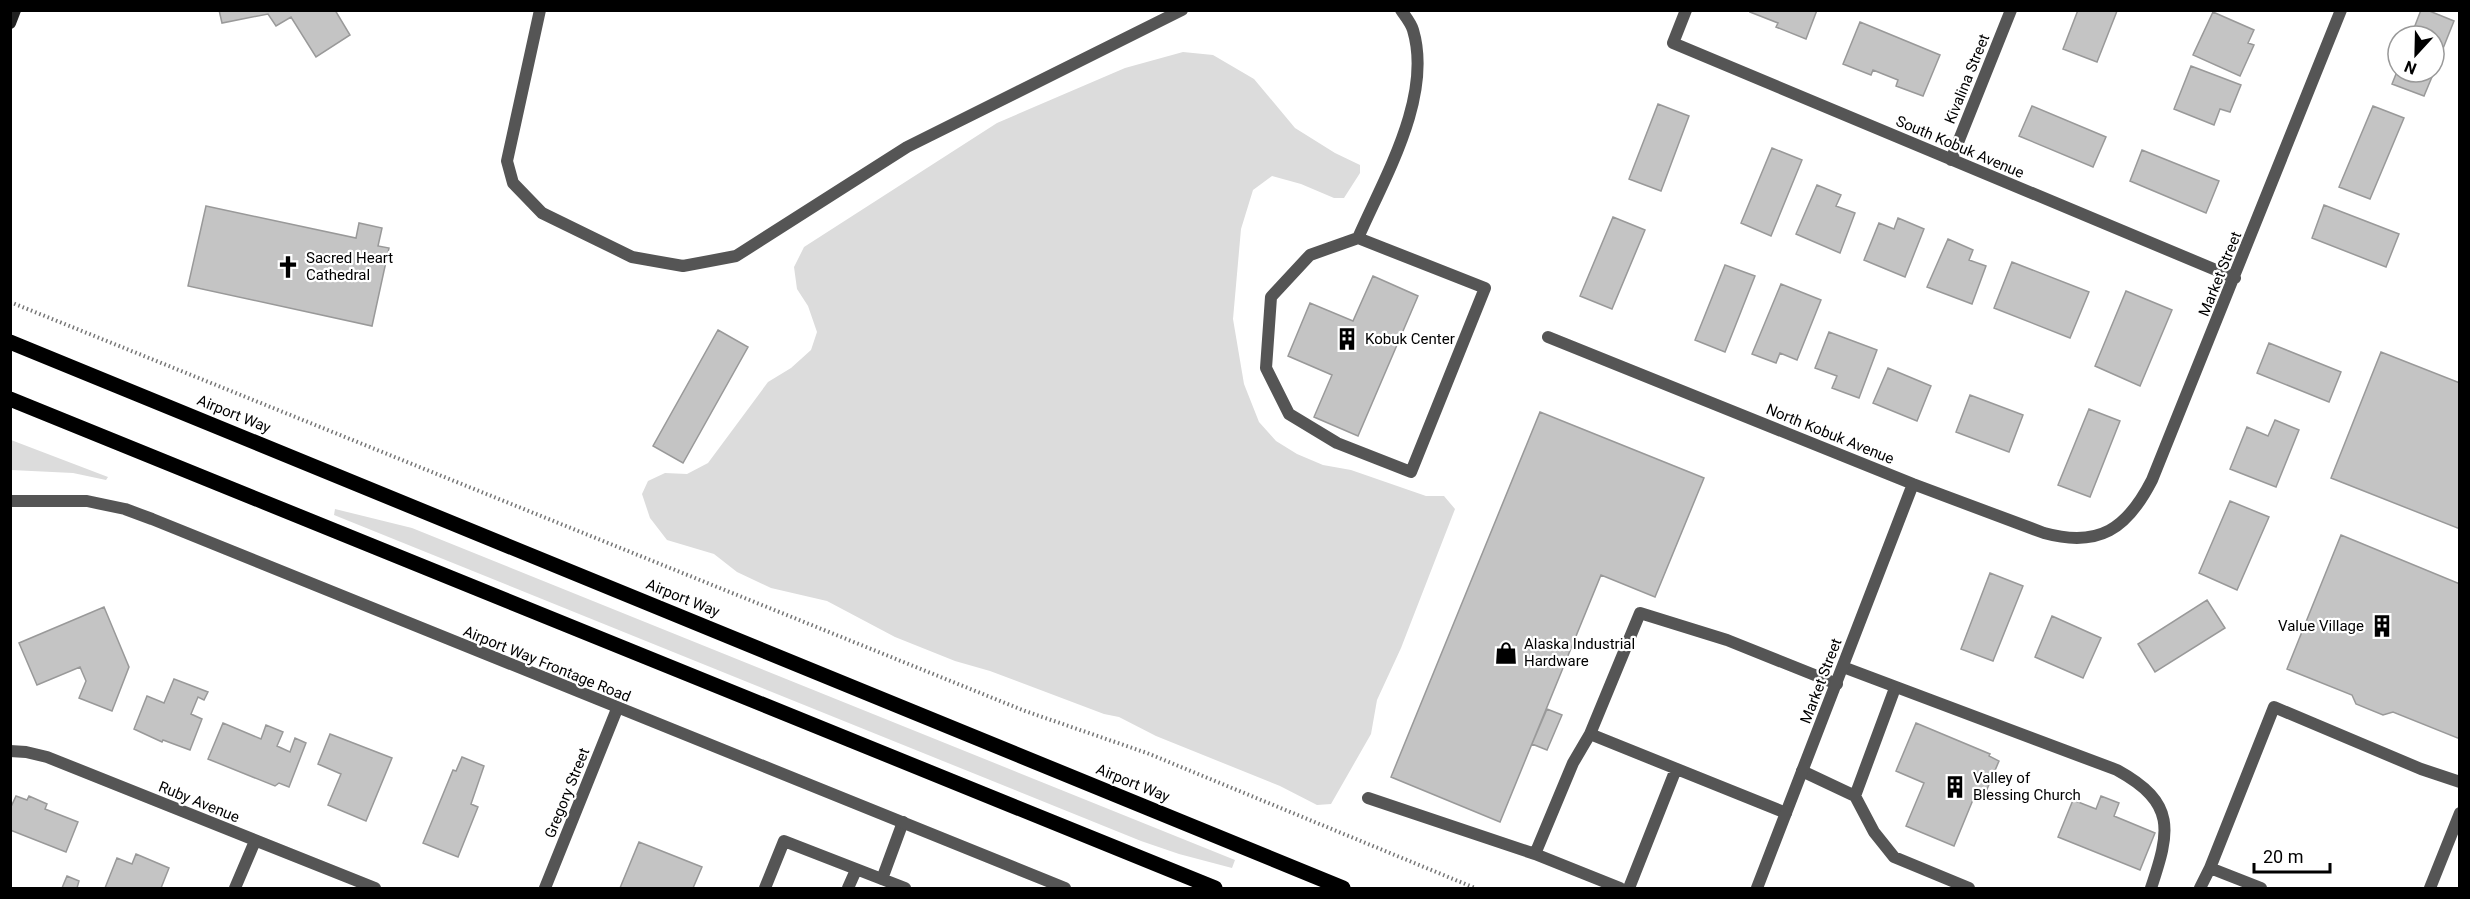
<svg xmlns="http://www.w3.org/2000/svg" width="2470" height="899" font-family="Roboto,sans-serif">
	<rect width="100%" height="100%" fill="#fff"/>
	<!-- green -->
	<path fill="#dcdcdc" d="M 1183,52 L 1213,55 L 1254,79 L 1295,128 L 1335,153 L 1360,165 L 1360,173 L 1344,198 L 1334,198 L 1301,184 L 1272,176 L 1253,190 L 1241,229 L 1233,319 L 1244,384 L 1259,422 L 1276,441 L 1297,454 L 1323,465 L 1351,470 L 1426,496 L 1444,496 L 1455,509 L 1401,648 L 1377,700 L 1371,734 L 1331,804 L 1317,805 L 1280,786 L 1156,736 L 1119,717 L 1104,714 L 990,671 L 955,661 L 895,637 L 827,601 L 771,588 L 737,572 L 714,554 L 667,540 L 650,518 L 642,494 L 648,481 L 665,473 L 687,474 L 708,463 L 768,382 L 791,368 L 811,350 L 817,332 L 808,306 L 797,289 L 794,267 L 804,247 L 997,123 L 1125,68 Z
		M 11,440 L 108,477 L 106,480 L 73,473 L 11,470 Z
		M 335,509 L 412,528 L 1235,860 L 1232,868 L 1179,854 L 1141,841 L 334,515 Z"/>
	<!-- building -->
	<path fill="#c4c4c4" stroke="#999" stroke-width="1.5" d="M 219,10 L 335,10 L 350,35 L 316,57 L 291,17 L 276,26 L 268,14 L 222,23 Z
		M 1751,10 L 1817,10 L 1806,39 L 1776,27 L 1778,23 L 1750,12 Z
		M 2078,10 L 2117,11 L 2097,62 L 2063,49 Z
		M 2421,10 L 2427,10 L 2454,21 L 2434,71 L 2434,36 L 2411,36 Z
		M 2213,12 L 2254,30 L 2248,43 L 2254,45 L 2240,76 L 2193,55 Z
		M 1860,22 L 1940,55 L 1923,96 L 1896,86 L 1898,80 L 1873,70 L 1871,75 L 1843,64 Z
		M 2191,66 L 2241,85 L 2230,112 L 2220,109 L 2214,125 L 2174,109 Z
		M 2398,69 L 2398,72 L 2434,72 L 2424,96 L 2392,84 Z
		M 1658,104 L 1689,116 L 1661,191 L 1629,179 Z
		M 2032,106 L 2106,137 L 2093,167 L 2019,136 Z
		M 2373,106 L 2404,118 L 2370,199 L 2339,187 Z
		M 1772,148 L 1802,160 L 1771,236 L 1741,223 Z
		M 2142,150 L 2219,181 L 2206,213 L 2130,181 Z
		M 1817,185 L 1841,195 L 1836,206 L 1855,213 L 1840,253 L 1796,234 Z
		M 2324,205 L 2399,234 L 2386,267 L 2312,238 Z
		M 206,206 L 356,238 L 359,223 L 382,228 L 378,246 L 389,248 L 372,326 L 188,286 Z
		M 1613,217 L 1645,230 L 1612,309 L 1580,296 Z
		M 1898,218 L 1924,229 L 1905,277 L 1864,260 L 1879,223 L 1894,229 Z
		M 1948,239 L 1973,250 L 1969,260 L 1986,266 L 1972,304 L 1927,287 Z
		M 2012,262 L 2089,292 L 2070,338 L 1994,308 Z
		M 1725,265 L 1755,276 L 1725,352 L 1695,340 Z
		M 1373,276 L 1418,296 L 1358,436 L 1314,417 L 1332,375 L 1288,356 L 1310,303 L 1353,321 Z
		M 1781,284 L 1821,300 L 1797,360 L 1780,353 L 1776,363 L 1752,354 Z
		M 2126,291 L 2172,310 L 2140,386 L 2095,366 Z
		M 718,330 L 748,347 L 683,463 L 653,446 Z
		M 1829,332 L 1877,350 L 1859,398 L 1832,388 L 1837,376 L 1815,368 Z
		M 2269,343 L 2341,372 L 2329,402 L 2257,373 Z
		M 2381,352 L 2460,383 L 2460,529 L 2331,478 Z
		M 1888,368 L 1931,386 L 1917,421 L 1873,403 Z
		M 1970,395 L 2023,415 L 2009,452 L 1956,432 Z
		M 2089,409 L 2120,421 L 2090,497 L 2058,485 Z
		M 1540,412 L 1704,478 L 1655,597 L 1601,575 L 1500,822 L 1391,777 Z
		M 2275,420 L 2299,430 L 2276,487 L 2230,469 L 2247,427 L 2268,436 Z
		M 2230,501 L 2269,517 L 2237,590 L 2199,573 Z
		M 2341,535 L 2460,584 L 2460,739 L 2393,712 L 2383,715 L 2356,704 L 2352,695 L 2287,669 Z
		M 1990,573 L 2023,586 L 1993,661 L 1961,649 Z
		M 2207,600 L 2225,628 L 2155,672 L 2138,644 Z
		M 104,607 L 129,667 L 112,711 L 79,698 L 86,681 L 80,667 L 37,685 L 19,643 Z
		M 2052,616 L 2101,638 L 2083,678 L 2035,657 Z
		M 174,679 L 208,692 L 204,700 L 198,697 L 191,714 L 202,719 L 190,750 L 163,740 L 162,742 L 134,729 L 147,696 L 164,703 Z
		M 1547,709 L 1562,715 L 1547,750 L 1532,744 Z
		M 223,723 L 261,739 L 266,725 L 283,732 L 277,746 L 290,752 L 295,738 L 306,743 L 289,787 L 279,783 L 275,786 L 208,759 Z
		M 1916,723 L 1990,754 L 1989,756 L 1999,761 L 1985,794 L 1977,790 L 1954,846 L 1906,826 L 1924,783 L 1896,771 Z
		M 330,734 L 392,758 L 366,821 L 328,805 L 341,774 L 318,764 Z
		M 462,757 L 484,766 L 471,804 L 478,807 L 458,857 L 423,843 L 453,770 L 456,771 Z
		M 16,796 L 27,800 L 29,796 L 47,804 L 45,809 L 78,822 L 66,852 L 10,830 L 10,809 Z
		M 2101,796 L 2119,803 L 2114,816 L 2155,833 L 2140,870 L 2058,837 L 2073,800 L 2096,809 Z
		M 639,842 L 702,867 L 693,888 L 620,888 Z
		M 136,854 L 169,868 L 161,888 L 105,888 L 117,858 L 132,864 Z
		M 67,876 L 79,881 L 77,888 L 62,888 Z"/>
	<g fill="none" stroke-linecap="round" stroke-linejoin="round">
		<!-- path -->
		<path stroke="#777" stroke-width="4" stroke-dasharray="1.5 3" stroke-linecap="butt" d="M 10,302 L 1025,711 L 1147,753 L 1475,888"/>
		<!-- service -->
		<path stroke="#555" stroke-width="12" d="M 540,10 L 507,161 L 513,183 L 542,213 L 632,257 L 683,266 L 736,256 L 907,147 L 1182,10
			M 1358,238 L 1485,288 L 1411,472 L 1337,443 L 1289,414 L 1266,368 L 1271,297 L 1310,255 L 1358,238 C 1384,178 1433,97 1413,30 C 1411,23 1405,16 1401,10
			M 1843,667 L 2117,770 C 2177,803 2170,831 2151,888
			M 1590,734 L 1573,763 L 1535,854 L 1620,888
			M 1802,771 L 1855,796 L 1874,832 L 1894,857 L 1969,888
			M 1855,796 L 1895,688
			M 1368,798 L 1535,854
			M 1786,813 L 1590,734 L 1640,613 L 1727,640 L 1837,684
			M 2210,868 L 2274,707 L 2421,769 L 2460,782
			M 882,879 L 903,822
			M 765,888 L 784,841 L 905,888
			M 848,888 L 856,870
			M 1629,888 L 1676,769
			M 2200,888 L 2210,868 L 2261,888
			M 2430,888 L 2460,813"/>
		<!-- minor -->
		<path stroke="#555" stroke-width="12" d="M 1686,10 L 1673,43 L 2235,278
			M 1951,160 L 2011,10
			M 1548,337 L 1913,484 L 2044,533 C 2099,548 2127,529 2152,480 L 2341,10
			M 10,501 L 87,501 L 125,509 L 152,519 L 1065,888
			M 10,751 L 26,752 L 47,757 L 375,888
			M 235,888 L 255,841
			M 545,888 L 617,709
			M 1757,888 L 1913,484"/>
		<!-- secondary -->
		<path stroke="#222" stroke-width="12" d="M 10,23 L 15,10"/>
		<!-- primary -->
		<path stroke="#000" stroke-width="15" d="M 10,342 L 1343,888
			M 10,399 L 1215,888"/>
	</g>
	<!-- icons -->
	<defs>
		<g id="church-bare" transform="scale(1.8)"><path d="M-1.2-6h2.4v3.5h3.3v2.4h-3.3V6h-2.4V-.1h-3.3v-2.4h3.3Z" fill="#000" stroke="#fff" stroke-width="2.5" paint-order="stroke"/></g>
		<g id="building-bare" transform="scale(1.8)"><path d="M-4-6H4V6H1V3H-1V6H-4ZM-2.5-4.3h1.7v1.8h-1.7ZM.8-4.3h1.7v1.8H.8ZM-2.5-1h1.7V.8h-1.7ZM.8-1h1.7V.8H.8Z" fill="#000" stroke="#fff" stroke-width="2.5" paint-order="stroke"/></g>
		<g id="shop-bare" transform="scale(1.8)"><path d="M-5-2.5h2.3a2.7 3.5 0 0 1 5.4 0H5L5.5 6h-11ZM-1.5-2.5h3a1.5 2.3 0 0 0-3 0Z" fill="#000" stroke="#fff" stroke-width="2.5" paint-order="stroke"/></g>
	</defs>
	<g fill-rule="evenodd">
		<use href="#church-bare" x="288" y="267"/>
		<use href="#building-bare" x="1347" y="339"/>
		<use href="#building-bare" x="2382" y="626"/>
		<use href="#shop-bare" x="1506" y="653"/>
		<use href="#building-bare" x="1955" y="787"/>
	</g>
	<g text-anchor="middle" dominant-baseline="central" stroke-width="4.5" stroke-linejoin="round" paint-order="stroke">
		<!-- street labels -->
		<g font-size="15" fill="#000" stroke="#fff">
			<text transform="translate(1967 79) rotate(-68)">Kivalina Street</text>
			<text transform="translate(1960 147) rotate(23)">South Kobuk Avenue</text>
			<text transform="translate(2220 274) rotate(-68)">Market Street</text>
			<text transform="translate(234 414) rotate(22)">Airport Way</text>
			<text transform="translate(1830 434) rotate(22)">North Kobuk Avenue</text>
			<text transform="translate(683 598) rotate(22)">Airport Way</text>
			<text transform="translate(547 664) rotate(22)">Airport Way Frontage Road</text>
			<text transform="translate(1821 681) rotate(-69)">Market Street</text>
			<text transform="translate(1133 783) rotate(22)">Airport Way</text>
			<text transform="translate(567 793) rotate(-68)">Gregory Street</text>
			<text transform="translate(199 802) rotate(22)">Ruby Avenue</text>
		</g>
		<!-- poi labels -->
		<g font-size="15" fill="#000" stroke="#fff" text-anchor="start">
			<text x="306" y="258">Sacred Heart<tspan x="306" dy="17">Cathedral</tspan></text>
			<text x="1365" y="339">Kobuk Center</text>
			<text x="2364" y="626" text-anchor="end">Value Village</text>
			<text x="1524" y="644">Alaska Industrial<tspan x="1524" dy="17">Hardware</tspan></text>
			<text x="1973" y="778">Valley of<tspan x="1973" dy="17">Blessing Church</tspan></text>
		</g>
	</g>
	<!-- border -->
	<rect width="2470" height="899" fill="none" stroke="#000000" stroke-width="24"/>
	<!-- north arrow -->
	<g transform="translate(2416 54) rotate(202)"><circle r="28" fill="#ffffff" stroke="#999999" stroke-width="1.5"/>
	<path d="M0-4.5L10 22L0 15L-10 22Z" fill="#000000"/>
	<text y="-9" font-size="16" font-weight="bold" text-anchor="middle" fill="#000000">N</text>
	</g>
	<!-- scale -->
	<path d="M2254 863v9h76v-9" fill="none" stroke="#000000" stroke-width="3"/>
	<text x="2263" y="863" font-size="18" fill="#000000" stroke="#ffffff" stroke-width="4.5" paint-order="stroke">20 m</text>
</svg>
